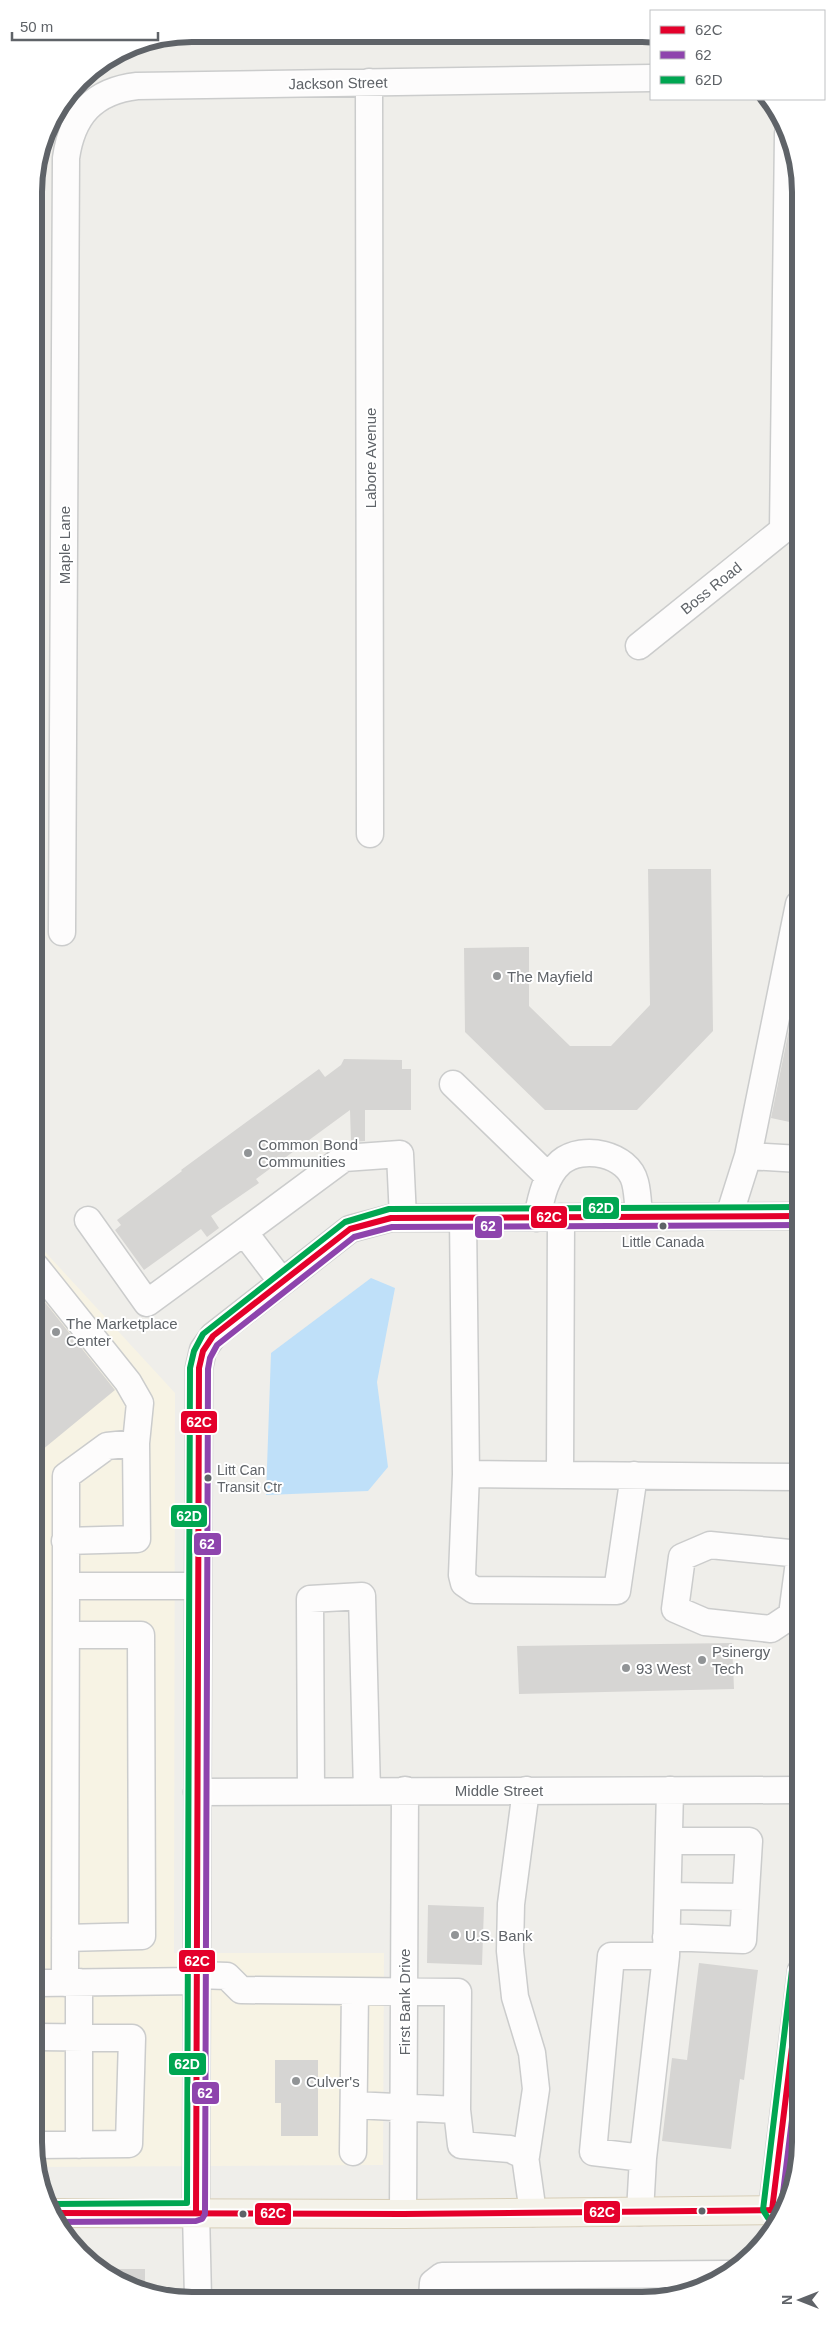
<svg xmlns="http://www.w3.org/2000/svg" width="835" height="2335" font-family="Arial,sans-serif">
	<rect width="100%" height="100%" fill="#efeeea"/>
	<!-- commercial -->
	<path fill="#f7f3e4" d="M 36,1242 L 175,1393 L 174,1953 L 384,1953 L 383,2165 L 37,2167 Z"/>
	<!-- water -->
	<path fill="#bfe0f9" d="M 371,1278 L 395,1288 L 377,1382 L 388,1467 L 368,1491 L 266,1495 L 271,1353 Z"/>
	<!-- building -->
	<path fill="#d6d5d3" d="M 648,869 L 711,869 L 713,1031 L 637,1110 L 545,1110 L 465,1032 L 464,948 L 529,947 L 529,1006 L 570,1046 L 611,1046 L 650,1005 Z
		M 794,1005 L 799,1006 L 799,1124 L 771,1118 Z
		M 344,1059 L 402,1060 L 402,1069 L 411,1069 L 411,1110 L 365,1110 L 365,1141 L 351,1142 L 350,1110 L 256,1179 L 259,1183 L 211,1216 L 219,1228 L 207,1237 L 201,1229 L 144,1270 L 115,1230 L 121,1225 L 117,1220 L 182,1171 L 181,1170 L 319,1069 L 325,1077 L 341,1065 Z
		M 36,1291 L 115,1390 L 36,1455 Z
		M 732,1643 L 734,1689 L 519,1694 L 517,1646 Z
		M 428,1905 L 484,1907 L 482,1965 L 427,1963 Z
		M 699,1963 L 758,1970 L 744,2080 L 740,2079 L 731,2149 L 662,2141 L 672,2058 L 687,2060 Z
		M 275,2060 L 318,2060 L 318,2136 L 281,2136 L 281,2103 L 275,2103 Z
		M 100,2269 L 145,2269 L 145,2292 L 122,2285 Z"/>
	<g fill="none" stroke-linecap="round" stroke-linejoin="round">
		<!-- minor casing -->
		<g stroke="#cbcccc" stroke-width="29">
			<path id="minor" d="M 369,82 L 370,834
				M 639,646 L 783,530 L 788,134
				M 62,932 L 66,158 C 72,116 93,91 137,86 L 651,78
				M 453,1084 L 549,1177
				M 748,1156 L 799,904
				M 729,1216 L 748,1156 L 800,1159
				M 463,1218 L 466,1474 L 800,1477
				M 537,1218 C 541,1198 545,1176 561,1162 C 583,1144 628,1154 635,1182 C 638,1193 638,1206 639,1217
				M 88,1220 L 147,1303 L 244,1232 L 282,1282
				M 244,1232 L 344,1158 L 400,1154 L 403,1218
				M 36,1267 L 128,1382 L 140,1403 L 136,1443
				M 466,1474 L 462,1575 L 464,1583 L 474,1590 L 617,1591 L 634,1475
				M 560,1475 L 561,1217
				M 65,1541 L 137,1539 L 136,1443 L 107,1446 L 66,1476 L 66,1586
				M 792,1615 L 800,1554 L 710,1545 L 682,1557 L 675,1609 L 705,1622 L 771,1629 L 792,1615 L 800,1615
				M 311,1791 L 310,1599 L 362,1596 L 367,1791
				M 197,1792 L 800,1790
				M 668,1896 L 745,1897
				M 666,1937 L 743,1940 L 749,1841 L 670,1841
				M 65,1938 L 142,1936 L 141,1635 L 66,1635
				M 197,1975 L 227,1976 L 241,1990 L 458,1992 L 457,2110 L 461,2145 L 510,2149 L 525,2156 L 533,2213
				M 79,1982 L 79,2145
				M 37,1983 L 197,1981
				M 65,1983 L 66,1586 L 198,1586
				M 37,2037 L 132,2038 L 129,2144 L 37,2145
				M 354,2105 L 457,2110
				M 353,2152 L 355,1992
				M 526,2156 L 536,2089 L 532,2053 L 515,1997 L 510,1951 L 511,1904 L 526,1790
				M 643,2158 L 666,1956
				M 772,2210 L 801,1971
				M 640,2212 L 643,2158 L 593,2152 L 611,1956 L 666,1956 L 670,1790
				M 403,2214 L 405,1790
				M 198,2298 L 196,2212 L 199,1368 L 203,1350 L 213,1336 L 350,1229 L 391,1218 L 800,1216
				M 432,2298 L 433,2283 L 442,2276 L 729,2274"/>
		</g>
		<!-- major casing -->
		<g stroke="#d7ceb8" stroke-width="30">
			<path id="major" d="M 52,2213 L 403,2214 L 785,2210"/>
		</g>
		<!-- minor -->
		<use href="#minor" stroke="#fdfcfc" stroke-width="26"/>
		<!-- major -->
		<use href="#major" stroke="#f4f2e9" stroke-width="28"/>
		<!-- bus-1 casing -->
		<g stroke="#fff" stroke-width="10">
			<path id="bus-1" d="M 772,2210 L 801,1974
				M 196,2212 L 199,1368 L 203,1351 L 213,1336 L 350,1229 L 391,1218 L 800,1216
				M 52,2213 L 403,2214 L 785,2210"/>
		</g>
		<!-- bus-2 casing -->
		<g stroke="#fff" stroke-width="10">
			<path id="bus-2" d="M 785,2201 L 782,2201 L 801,2046
				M 55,2222 L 196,2221 L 202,2219 L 205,2214 L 208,1369 L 210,1358 L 217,1345 L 354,1237 L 392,1227 L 800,1225"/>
		</g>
		<!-- bus-3 casing -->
		<g stroke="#fff" stroke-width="10">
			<path id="bus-3" d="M 52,2204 L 187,2203 L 190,1368 L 194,1351 L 203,1334 L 345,1222 L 389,1209 L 800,1207
				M 780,2219 L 768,2218 L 763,2210 L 792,1970"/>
		</g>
		<!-- bus-1 -->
		<use href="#bus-1" stroke="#e4002b" stroke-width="6"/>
		<!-- bus-2 -->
		<use href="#bus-2" stroke="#8e44ad" stroke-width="6"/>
		<!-- bus-3 -->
		<use href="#bus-3" stroke="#00a651" stroke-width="6"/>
	</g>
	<!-- markers -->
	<g fill="#919496" stroke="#fff" stroke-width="2">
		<circle cx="497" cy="976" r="5"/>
		<circle cx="248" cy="1153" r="5"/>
		<circle cx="56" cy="1332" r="5"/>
		<circle cx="702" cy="1660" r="5"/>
		<circle cx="626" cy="1668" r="5"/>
		<circle cx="455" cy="1935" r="5"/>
		<circle cx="296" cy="2081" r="5"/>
	</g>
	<g fill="#5f6368" stroke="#fff" stroke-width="2">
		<circle cx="663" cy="1226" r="4.5"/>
		<circle cx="208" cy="1478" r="4.5"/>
		<circle cx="702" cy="2211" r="4.5"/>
		<circle cx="243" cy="2214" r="4.5"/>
	</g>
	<g text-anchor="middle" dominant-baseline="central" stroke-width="4" stroke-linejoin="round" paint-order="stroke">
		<!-- bus labels -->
		<g font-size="14" fill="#5f6368" stroke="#fff">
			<text x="663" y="1242">Little Canada</text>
			<text x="217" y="1470" text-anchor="start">Litt Can<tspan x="217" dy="17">Transit Ctr</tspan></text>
		</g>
		<!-- street labels -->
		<g font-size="15" fill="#5f6368" stroke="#fff">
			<text transform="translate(338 83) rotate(-1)">Jackson Street</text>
			<text transform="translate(370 458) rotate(-90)">Labore Avenue</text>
			<text transform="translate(64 545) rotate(-90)">Maple Lane</text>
			<text transform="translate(711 588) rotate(-39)">Boss Road</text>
			<text x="499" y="1790">Middle Street</text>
			<text transform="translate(404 2002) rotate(-90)">First Bank Drive</text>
		</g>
		<!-- poi labels -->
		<g font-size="15" fill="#5f6368" stroke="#fff" text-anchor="start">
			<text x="507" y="976">The Mayfield</text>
			<text x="258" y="1144">Common Bond<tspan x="258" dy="17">Communities</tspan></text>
			<text x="66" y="1323">The Marketplace<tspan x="66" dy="17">Center</tspan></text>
			<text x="712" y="1651">Psinergy<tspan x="712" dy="17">Tech</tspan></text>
			<text x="636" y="1668">93 West</text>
			<text x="465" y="1935">U.S. Bank</text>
			<text x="306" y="2081">Culver's</text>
		</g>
	</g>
	<!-- crop -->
	<path d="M0 0H835V2335H0ZM192 42H642A150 150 0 0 1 792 192V2142A150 150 0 0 1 642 2292H192A150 150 0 0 1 42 2142V192A150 150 0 0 1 192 42Z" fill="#fff" fill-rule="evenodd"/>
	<path fill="none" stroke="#5f6368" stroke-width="6" d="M192 42H642A150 150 0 0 1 792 192V2142A150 150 0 0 1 642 2292H192A150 150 0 0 1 42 2142V192A150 150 0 0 1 192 42Z"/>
	<g stroke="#fff" stroke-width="2">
		<rect x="582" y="1196" width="38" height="24" rx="5" fill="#00a651"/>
		<rect x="530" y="1205" width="38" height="24" rx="5" fill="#e4002b"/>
		<rect x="474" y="1215" width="29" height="24" rx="5" fill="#8e44ad"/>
		<rect x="180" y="1410" width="38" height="24" rx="5" fill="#e4002b"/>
		<rect x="170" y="1504" width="38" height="24" rx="5" fill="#00a651"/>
		<rect x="193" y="1532" width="29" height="24" rx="5" fill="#8e44ad"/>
		<rect x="178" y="1949" width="38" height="24" rx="5" fill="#e4002b"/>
		<rect x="168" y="2052" width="39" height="24" rx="5" fill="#00a651"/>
		<rect x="191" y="2081" width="29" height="24" rx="5" fill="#8e44ad"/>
		<rect x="583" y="2200" width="38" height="24" rx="5" fill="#e4002b"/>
		<rect x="254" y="2202" width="38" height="24" rx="5" fill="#e4002b"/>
	</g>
	<g font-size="14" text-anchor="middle" font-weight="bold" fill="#fff">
		<text x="601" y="1213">62D</text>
		<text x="549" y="1222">62C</text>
		<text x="488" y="1231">62</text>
		<text x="199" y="1427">62C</text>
		<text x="189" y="1521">62D</text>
		<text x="207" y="1549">62</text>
		<text x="197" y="1966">62C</text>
		<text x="187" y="2069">62D</text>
		<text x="205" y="2098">62</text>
		<text x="602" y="2217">62C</text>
		<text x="273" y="2218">62C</text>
	</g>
	<!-- legend -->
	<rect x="650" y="10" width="175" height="90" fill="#ffffff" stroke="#bfc1c3"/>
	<rect x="660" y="26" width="25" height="8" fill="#e4002b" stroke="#bfc1c3"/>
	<text x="695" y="35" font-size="15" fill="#5f6368">62C</text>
	<rect x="660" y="51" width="25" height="8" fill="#8e44ad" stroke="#bfc1c3"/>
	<text x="695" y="60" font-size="15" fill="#5f6368">62</text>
	<rect x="660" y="76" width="25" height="8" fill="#00a651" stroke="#bfc1c3"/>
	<text x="695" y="85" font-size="15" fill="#5f6368">62D</text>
	<!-- north arrow -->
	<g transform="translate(800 2300) rotate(270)" stroke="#ffffff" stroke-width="4" paint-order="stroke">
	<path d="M0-4L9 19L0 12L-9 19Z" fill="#5f6368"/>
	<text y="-8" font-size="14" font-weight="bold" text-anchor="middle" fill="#5f6368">N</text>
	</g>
	<!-- scale -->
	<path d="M12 32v8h146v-8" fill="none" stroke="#5f6368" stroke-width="2.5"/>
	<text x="20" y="32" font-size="15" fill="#5f6368" stroke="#ffffff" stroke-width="4" paint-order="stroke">50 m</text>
</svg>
